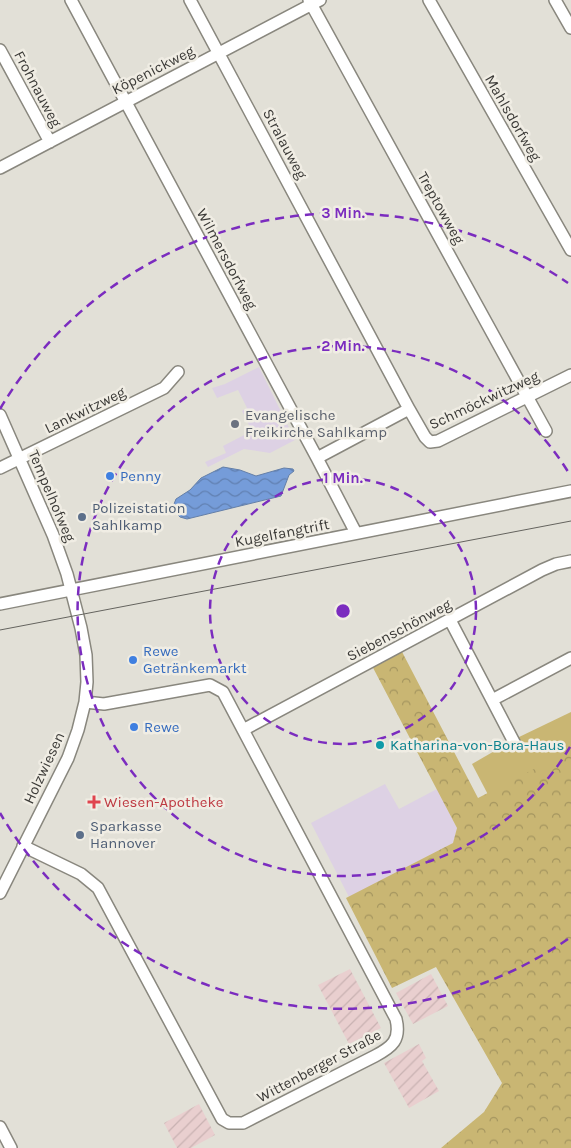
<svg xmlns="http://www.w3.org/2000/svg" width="571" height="1148" font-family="Karla,sans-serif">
	<defs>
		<pattern id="industrial-furrows" width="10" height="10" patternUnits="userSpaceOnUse" patternTransform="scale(1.25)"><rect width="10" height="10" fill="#e9cfcf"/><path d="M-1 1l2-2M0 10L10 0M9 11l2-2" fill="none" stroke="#c9b2b2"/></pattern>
		<pattern id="park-crowns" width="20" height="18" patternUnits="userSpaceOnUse" patternTransform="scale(1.25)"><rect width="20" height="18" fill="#c9b673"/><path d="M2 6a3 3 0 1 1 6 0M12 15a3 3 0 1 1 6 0" fill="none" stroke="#a4955f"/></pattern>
		<pattern id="water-waves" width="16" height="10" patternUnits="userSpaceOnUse" patternTransform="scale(1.25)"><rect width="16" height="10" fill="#759cd9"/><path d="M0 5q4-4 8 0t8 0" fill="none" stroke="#6180b1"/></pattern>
	</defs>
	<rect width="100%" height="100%" fill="#e2e0d7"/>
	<!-- industrial -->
	<path fill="url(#industrial-furrows)" d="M 350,969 L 381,1028 L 349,1044 L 318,985 Z
		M 431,974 L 448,1006 L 413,1024 L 396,993 Z
		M 419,1044 L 426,1058 L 422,1061 L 439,1091 L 409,1108 L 384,1063 Z
		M 199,1104 L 215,1135 L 191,1148 L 177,1148 L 164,1123 Z"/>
	<!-- education -->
	<path fill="#ddd1e4" d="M 259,367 L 295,440 L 270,453 L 244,449 L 208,467 L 205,462 L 226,453 L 223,446 L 252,431 L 242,411 L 247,408 L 238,390 L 217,398 L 212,388 L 225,384 Z
		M 385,784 L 399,809 L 437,789 L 457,828 L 453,843 L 349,897 L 311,823 Z"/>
	<!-- green -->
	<path fill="#c9b673" d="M 571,712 L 571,882 L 541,896 L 472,764 L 517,738 Z"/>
	<!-- park -->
	<path fill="url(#park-crowns)" d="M 399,646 L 478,798 L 571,750 L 571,1148 L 441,1148 L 484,1112 L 502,1083 L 436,967 L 392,988 L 346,898 L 453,843 L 457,828 L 370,662 Z"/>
	<!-- water -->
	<path fill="url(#water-waves)" stroke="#647fa8" d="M 223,467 L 240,470 L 256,476 L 284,468 L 293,469 L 294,471 L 289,475 L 281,496 L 187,519 L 180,517 L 176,513 L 174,504 L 176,499 L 190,490 L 201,478 Z"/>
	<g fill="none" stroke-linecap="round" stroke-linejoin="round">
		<!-- minor casing -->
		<g stroke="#89877e" stroke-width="14">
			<path id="minor" d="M 71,0 L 317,458 L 356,533
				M 190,0 L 409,409
				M 309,0 L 546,431
				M 429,0 L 571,250
				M 555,0 L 571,28
				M 0,50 L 50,142
				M 0,168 L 320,0
				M 0,415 L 53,535 L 67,574 L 81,628 L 86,655 L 87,682 L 85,702 L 78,730 L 68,758 L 0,893
				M 317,458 L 409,409 L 425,437 L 430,442 L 438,441 L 571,375
				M 0,468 L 164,388 L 178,372
				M 0,604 L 571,491
				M 450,620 L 492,700 L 571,658
				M 492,700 L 515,744
				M 243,730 L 542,570 L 556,564 L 571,561
				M 23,846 L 81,874 L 98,888 L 222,1119 L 229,1123 L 243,1123 L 375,1056 C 392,1047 401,1040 396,1019 L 223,692 L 210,685 L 104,704 L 85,702
				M 0,1127 L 11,1148"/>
		</g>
		<!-- minor -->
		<use href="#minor" stroke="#fff" stroke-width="11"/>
		<!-- tram -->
		<path stroke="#65645f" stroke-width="1" d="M 0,630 L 571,521"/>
	</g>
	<!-- distance rings -->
	<g fill="none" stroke="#7b2cbf" stroke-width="2.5" stroke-dasharray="9 6">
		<circle cx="343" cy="611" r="133"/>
		<path d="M570 747A265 265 0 1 1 570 475"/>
		<path d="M568 939A398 398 0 0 1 0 813M0 409A398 398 0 0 1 568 283"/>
	</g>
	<!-- markers -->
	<circle fill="#6b7280" stroke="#f0ede4" stroke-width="2" cx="235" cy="424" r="5"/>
	<g fill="#3f7fe0" stroke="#f0ede4" stroke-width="2">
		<circle cx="110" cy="476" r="5"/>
		<circle cx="133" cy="660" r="5"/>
		<circle cx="134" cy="727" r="5"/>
	</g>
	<g fill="#5c6f8a" stroke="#f0ede4" stroke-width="2">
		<circle cx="82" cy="517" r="5"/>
		<circle cx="80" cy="835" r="5"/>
	</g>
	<circle fill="#0f9aa8" stroke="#f0ede4" stroke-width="2" cx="380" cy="745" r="5"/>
	<path fill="#e0444e" stroke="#f0ede4" stroke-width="2" d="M91.5 794.5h5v5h5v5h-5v5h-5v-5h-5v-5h5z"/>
	<g text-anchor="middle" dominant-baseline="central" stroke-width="5" stroke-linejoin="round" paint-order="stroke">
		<!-- street labels -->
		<g font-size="15" fill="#3b3a37" stroke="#f0ede4">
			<text transform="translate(153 70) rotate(-27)">Köpenickweg</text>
			<text transform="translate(38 89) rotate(62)">Frohnauweg</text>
			<text transform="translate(513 118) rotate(60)">Mahlsdorfweg</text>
			<text transform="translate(285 144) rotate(62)">Stralauweg</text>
			<text transform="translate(441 208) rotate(61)">Treptowweg</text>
			<text transform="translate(227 259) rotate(62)">Wilmersdorfweg</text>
			<text transform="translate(484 400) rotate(-25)">Schmöckwitzweg</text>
			<text transform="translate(85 410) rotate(-26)">Lankwitzweg</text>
			<text transform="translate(52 496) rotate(67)">Tempelhofweg</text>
			<text transform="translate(282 533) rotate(-11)">Kugelfangtrift</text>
			<text transform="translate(399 630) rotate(-28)">Siebenschönweg</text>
			<text transform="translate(44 768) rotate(-65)">Holzwiesen</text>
			<text transform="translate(319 1066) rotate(-28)">Wittenberger Straße</text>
		</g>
		<!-- worship labels -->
		<g font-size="15" fill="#5b616d" stroke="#f0ede4" text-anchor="start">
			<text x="245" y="415">Evangelische<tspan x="245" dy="17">Freikirche Sahlkamp</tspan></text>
		</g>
		<!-- shop labels -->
		<g font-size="15" fill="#366cbe" stroke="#f0ede4" text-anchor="start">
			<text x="120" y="476">Penny</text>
			<text x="143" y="651">Rewe<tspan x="143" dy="17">Getränkemarkt</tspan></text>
			<text x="144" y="727">Rewe</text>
		</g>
		<!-- service labels -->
		<g font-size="15" fill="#4e5e75" stroke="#f0ede4" text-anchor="start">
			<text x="92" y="508">Polizeistation<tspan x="92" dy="17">Sahlkamp</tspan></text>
			<text x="90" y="826">Sparkasse<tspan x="90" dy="17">Hannover</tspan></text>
		</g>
		<!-- culture labels -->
		<g font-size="15" fill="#0d838f" stroke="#f0ede4" text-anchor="start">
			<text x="390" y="745">Katharina-von-Bora-Haus</text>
		</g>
		<!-- health labels -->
		<g font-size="15" fill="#be3a42" stroke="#f0ede4" text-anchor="start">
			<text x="104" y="802">Wiesen-Apotheke</text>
		</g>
	</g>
	<circle cx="343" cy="611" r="8" fill="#7b2cbf" stroke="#f0ede4" stroke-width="2.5"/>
	<g font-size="15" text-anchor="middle" font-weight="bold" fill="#7b2cbf" stroke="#f0ede4" stroke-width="5" stroke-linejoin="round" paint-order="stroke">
		<text x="343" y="218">3 Min.</text>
		<text x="343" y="351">2 Min.</text>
		<text x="343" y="483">1 Min.</text>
	</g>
</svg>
